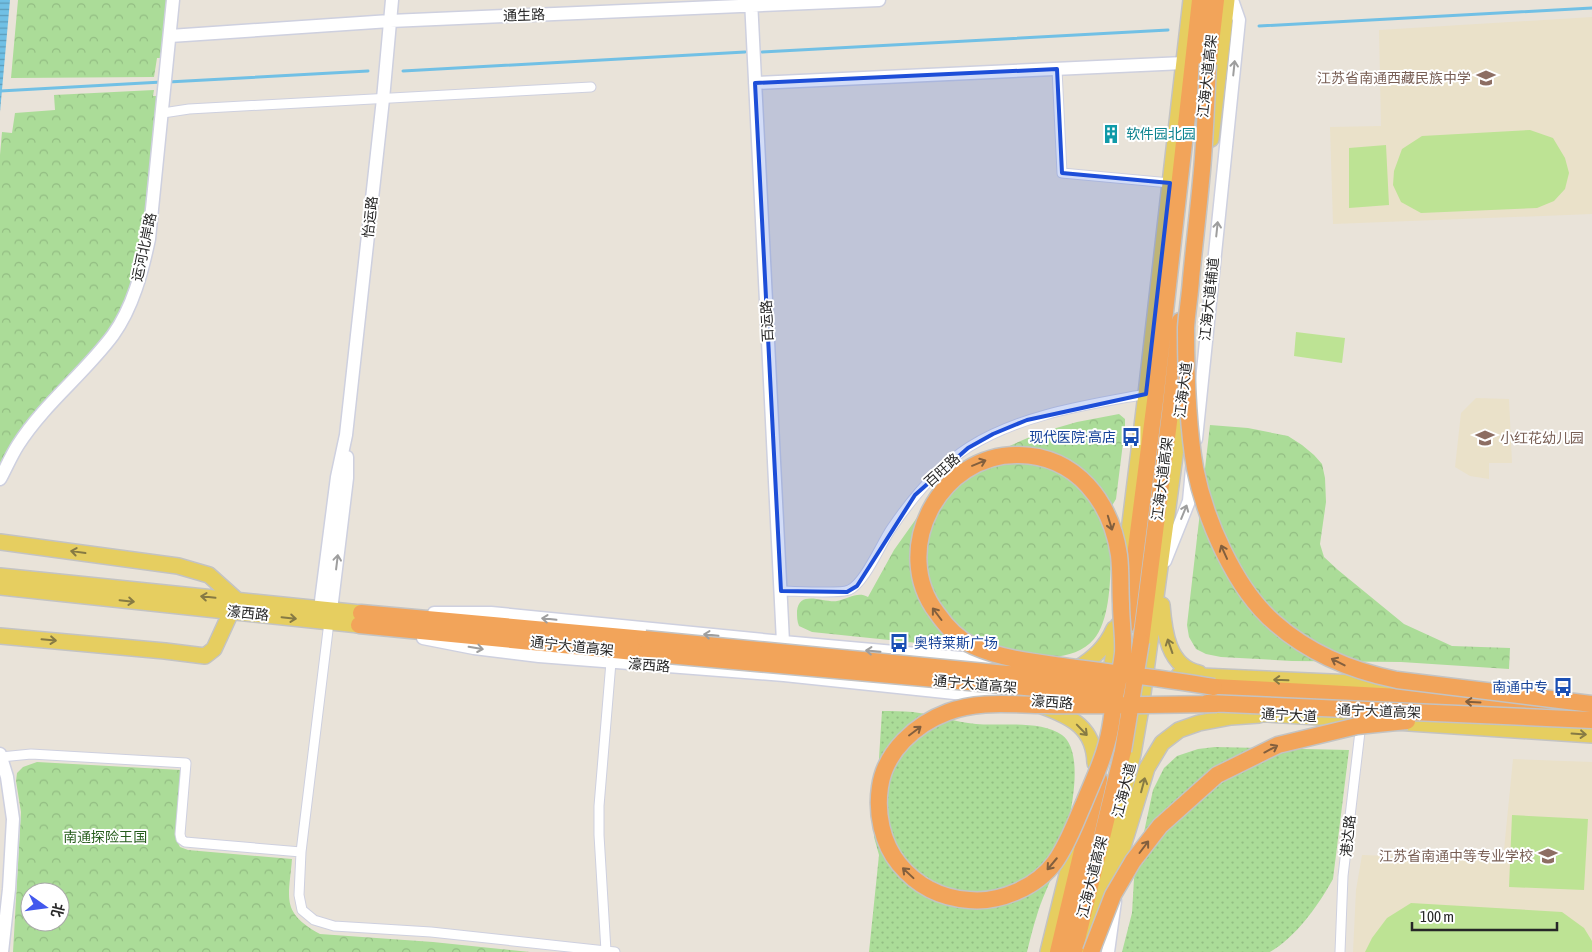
<svg xmlns="http://www.w3.org/2000/svg" width="1592" height="952" font-family="'Asap Condensed','Noto Sans SC',sans-serif">
	<defs>
		<pattern id="grass-dots" width="8" height="8" patternUnits="userSpaceOnUse" patternTransform="scale(1.25)"><rect width="8" height="8" fill="#abdc98"/><path d="M2 2h.1M6 6h.1" fill="none" stroke="#93bd83" stroke-width="1.8" stroke-linecap="round"/></pattern>
		<pattern id="park-crowns" width="20" height="18" patternUnits="userSpaceOnUse" patternTransform="scale(1.25)"><rect width="20" height="18" fill="#abdc98"/><path d="M2 6a3 3 0 1 1 6 0M12 15a3 3 0 1 1 6 0" fill="none" stroke="#93bd83"/></pattern>
		<pattern id="water-rules" width="6" height="5" patternUnits="userSpaceOnUse" patternTransform="scale(1.25)"><rect width="6" height="5" fill="#71c0e5"/><path d="M0 2.5h6" fill="none" stroke="#5d9cba"/></pattern>
	</defs>
	<rect width="100%" height="100%" fill="#e9e3d9"/>
	<!-- education -->
	<path fill="#eae1c9" d="M 1592,17 L 1592,214 L 1333,224 L 1330,127 L 1381,126 L 1379,30 Z
		M 1476,398 L 1509,399 L 1512,463 L 1489,463 L 1489,479 L 1470,476 L 1455,467 L 1461,413 Z
		M 1513,759 L 1592,762 L 1592,952 L 1353,952 L 1356,890 L 1362,855 L 1503,860 Z"/>
	<!-- grass -->
	<path fill="url(#grass-dots)" d="M 882,711 C 892,711 903,711 913,712 C 934,715 955,722 976,724 C 1001,726 1041,720 1062,735 C 1089,755 1066,838 1056,866 C 1050,883 1042,898 1037,915 C 1033,927 1030,940 1027,952 L 869,952 L 879,855 L 874,837 Z
		M 1215,747 L 1349,750 L 1333,879 C 1318,906 1296,937 1270,952 L 1122,952 L 1132,913 L 1134,879 L 1153,790 L 1164,768 L 1177,756 L 1198,749 Z"/>
	<!-- park -->
	<path fill="url(#park-crowns)" fill-rule="evenodd" d="M 18,0 L 168,0 L 162,58 L 157,58 L 154,77 L 11,78 Z
		M 154,90 L 153,96 L 159,96 L 144,241 L 135,275 L 127,295 L 118,315 L 107,333 L 25,425 L 0,464 L 0,155 L 2,132 L 12,133 L 15,113 L 55,110 L 54,95 Z
		M 1119,414 L 1125,419 L 1125,427 L 1116,499 L 1110,509 C 1110,543 1116,613 1094,639 C 1084,651 1068,656 1052,657 C 1043,657 1032,654 1022,653 C 1001,650 979,647 958,644 L 947,646 L 812,632 L 799,626 C 797,621 797,617 797,611 C 799,589 824,603 837,601 C 849,599 857,591 868,597 L 894,550 L 916,519 L 930,502 L 982,458 L 1039,433 L 1077,422 Z
		M 1210,425 L 1248,428 L 1288,436 L 1302,445 L 1314,455 L 1322,464 L 1325,478 L 1326,502 L 1320,544 L 1324,557 L 1338,570 L 1404,624 L 1452,646 L 1510,648 L 1509,669 L 1401,662 L 1292,661 L 1221,657 L 1206,654 L 1196,649 L 1189,637 L 1187,625 Z
		M 37,762 L 181,770 L 176,833 L 177,841 L 180,847 L 188,850 L 292,859 C 289,898 280,912 320,934 L 433,942 L 530,952 L 13,952 L 21,812 L 16,781 L 17,773 L 23,767 ZM 30,892 L 60,892 L 60,922 L 30,922 Z"/>
	<!-- pitch -->
	<path fill="#bde394" d="M 1530,130 L 1553,138 L 1565,158 L 1569,173 L 1565,189 L 1554,201 L 1537,208 L 1421,213 L 1401,202 L 1393,185 L 1394,171 L 1402,149 L 1422,136 Z
		M 1386,145 L 1389,205 L 1349,208 L 1349,148 Z
		M 1296,332 L 1345,338 L 1342,363 L 1294,356 Z
		M 1512,815 L 1588,819 L 1584,890 L 1509,887 Z
		M 1411,903 L 1562,912 L 1584,928 L 1592,941 L 1592,952 L 1365,952 L 1372,938 L 1387,918 Z"/>
	<!-- water -->
	<path fill="url(#water-rules)" d="M 0,0 L 10,0 L 0,112 Z"/>
	<g fill="none" stroke-linecap="round" stroke-linejoin="round">
		<!-- stream -->
		<path stroke="#71c0e5" stroke-width="3" d="M 1259,26 L 1592,8
			M 762,52 L 1168,30
			M 403,71 L 745,52
			M 168,82 L 368,71
			M 0,91 L 162,82"/>
		<!-- street casing -->
		<g stroke="#ced0df" stroke-width="11">
			<path id="street" d="M 1057,69 L 1062,173 L 1170,183
				M 163,113 L 189,109 L 591,87
				M 781,591 C 793,591 841,594 849,590 C 864,584 881,544 891,529 C 912,498 938,467 969,447 C 1022,414 1087,405 1146,394
				M 329,622 L 301,852 L 299,895 L 302,910 L 314,920 L 334,926 L 431,932 L 615,952
				M 1,757 L 31,754 L 186,763 L 180,834 L 181,839 L 185,842 L 301,852
				M 606,951 L 599,835 L 599,806 L 611,662
				M 1340,952 L 1343,876 L 1361,723"/>
		</g>
		<!-- secondary casing -->
		<g stroke="#ced0df" stroke-width="15">
			<path id="secondary" d="M 751,0 L 783,642
				M 170,36 L 390,21 L 879,0
				M 755,83 L 1184,63
				M 1196,439 L 1239,20 L 1232,0
				M 0,479 C 6,468 11,456 18,445 C 44,404 84,374 113,335 C 133,307 142,272 149,239 L 173,0
				M 1165,561 L 1189,501 L 1192,469
				M 320,609 L 337,477 L 346,435 L 383,99 L 392,0
				M 331,610 L 347,478 L 347,457
				M 434,613 L 491,613 L 783,642 L 1006,662
				M 423,638 L 474,648 L 539,656 L 784,675 L 1002,698
				M 0,754 L 7,777 L 13,819 L 9,889 L 2,952
				M 1108,952 L 1115,901"/>
		</g>
		<!-- primary casing -->
		<g stroke="#c3c3c3" stroke-width="18">
			<path id="primary" d="M 1211,139 L 1227,0
				M 0,542 L 178,566 L 209,575 L 238,601
				M 1124,572 L 1146,394 L 1191,0
				M 0,576 L 361,613
				M 0,587 L 359,625
				M 1162,605 C 1164,631 1168,667 1199,673
				M 0,636 L 165,651 L 205,656 L 214,649 L 231,612
				M 1078,668 C 1094,658 1106,647 1114,629
				M 1179,675 L 1398,685
				M 1109,684 L 1118,625
				M 1042,706 C 1072,717 1094,728 1095,763
				M 1249,713 L 1371,720
				M 1394,722 L 1592,735
				M 1108,883 L 1122,850 L 1147,768 L 1162,743 L 1179,730 L 1199,723 L 1231,717 L 1259,715
				M 1048,952 L 1079,826
				M 1084,952 L 1133,754 L 1141,708 L 1183,396"/>
		</g>
		<!-- highway casing -->
		<g stroke="#c3c3c3" stroke-width="19">
			<path id="highway" d="M 1207,78 L 1216,0
				M 361,613 L 645,639
				M 359,625 L 645,653
				M 1126,626 L 1155,401 L 1200,0
				M 1141,642 L 1170,414 L 1180,321
				M 1214,687 L 1550,705
				M 1058,952 L 1099,779
				M 1074,952 L 1123,751"/>
		</g>
		<!-- street -->
		<use href="#street" stroke="#fff" stroke-width="9"/>
		<!-- secondary -->
		<use href="#secondary" stroke="#fff" stroke-width="12"/>
		<!-- primary -->
		<use href="#primary" stroke="#e6ce60" stroke-width="15"/>
		<!-- highway -->
		<use href="#highway" stroke="#f2a45a" stroke-width="16"/>
		<!-- highway-bridge casing -->
		<g stroke="#c3c3c3" stroke-width="19" stroke-linecap="butt">
			<path id="highway-bridge" d="M 1208,64 C 1206,103 1205,143 1201,181 C 1198,214 1194,247 1191,279 C 1190,295 1187,312 1186,328 C 1186,374 1187,423 1195,468 C 1205,519 1235,589 1275,623 C 1310,654 1353,671 1397,680 L 1592,704
				M 645,639 L 996,673 L 1109,682
				M 645,653 L 1113,695
				M 1214,687 C 1168,679 1122,674 1076,668 C 1042,663 1004,660 973,646 C 958,639 946,626 937,613 C 889,550 940,453 1019,455 C 1077,456 1111,502 1119,555 C 1121,571 1120,588 1121,604 C 1121,620 1124,638 1123,653 C 1121,670 1117,686 1114,702 C 1112,715 1111,729 1107,742 C 1102,763 1092,783 1084,803 C 1075,823 1068,844 1055,862 C 1037,887 1000,903 969,900 C 941,898 917,886 899,864 C 882,843 876,813 880,787 C 885,751 916,724 948,712 C 979,700 1013,705 1045,705 C 1103,706 1160,705 1217,704
				M 1207,703 L 1592,720
				M 1123,751 L 1141,642
				M 1091,952 L 1113,895 L 1133,861 L 1160,826 L 1217,775 L 1278,745 L 1357,726 L 1407,721"/>
		</g>
		<!-- highway-bridge -->
		<use href="#highway-bridge" stroke="#f2a45a" stroke-width="16"/>
	</g>
	<!-- one-way arrows -->
	<defs><path id="oneway-shaft" d="M-6 0H5M1.5-3L5.5 0L1.5 3" fill="none" stroke-width="1.6" stroke-linecap="round" stroke-linejoin="round" transform="scale(1.25)"/></defs>
	<g stroke="#9e9e9e">
		<use href="#oneway-shaft" transform="translate(1234 68) rotate(-84)"/>
		<use href="#oneway-shaft" transform="translate(1217 229) rotate(-84)"/>
		<use href="#oneway-shaft" transform="translate(1184 512) rotate(-68)"/>
		<use href="#oneway-shaft" transform="translate(337 562) rotate(-83)"/>
		<use href="#oneway-shaft" transform="translate(549 619) rotate(-174)"/>
		<use href="#oneway-shaft" transform="translate(711 635) rotate(-174)"/>
		<use href="#oneway-shaft" transform="translate(476 648) rotate(9)"/>
		<use href="#oneway-shaft" transform="translate(873 651) rotate(-175)"/>
	</g>
	<g stroke="#825f3e">
		<use href="#oneway-shaft" transform="translate(979 463) rotate(-22)"/>
		<use href="#oneway-shaft" transform="translate(1110 523) rotate(73)"/>
		<use href="#oneway-shaft" transform="translate(1224 552) rotate(-114)"/>
		<use href="#oneway-shaft" transform="translate(937 614) rotate(-127)"/>
		<use href="#oneway-shaft" transform="translate(1338 662) rotate(-153)"/>
		<use href="#oneway-shaft" transform="translate(1473 702) rotate(-177)"/>
		<use href="#oneway-shaft" transform="translate(915 731) rotate(-37)"/>
		<use href="#oneway-shaft" transform="translate(1271 749) rotate(-28)"/>
		<use href="#oneway-shaft" transform="translate(1144 847) rotate(-53)"/>
		<use href="#oneway-shaft" transform="translate(1052 864) rotate(130)"/>
		<use href="#oneway-shaft" transform="translate(908 873) rotate(-137)"/>
	</g>
	<g stroke="#867a44">
		<use href="#oneway-shaft" transform="translate(78 552) rotate(-172)"/>
		<use href="#oneway-shaft" transform="translate(208 597) rotate(-174)"/>
		<use href="#oneway-shaft" transform="translate(127 601) rotate(6)"/>
		<use href="#oneway-shaft" transform="translate(289 618) rotate(6)"/>
		<use href="#oneway-shaft" transform="translate(49 640) rotate(5)"/>
		<use href="#oneway-shaft" transform="translate(1170 646) rotate(-109)"/>
		<use href="#oneway-shaft" transform="translate(1281 680) rotate(-178)"/>
		<use href="#oneway-shaft" transform="translate(1082 730) rotate(46)"/>
		<use href="#oneway-shaft" transform="translate(1579 734) rotate(4)"/>
		<use href="#oneway-shaft" transform="translate(1143 785) rotate(-75)"/>
	</g>
	<!-- marked area -->
	<path fill="#1d4ed8" fill-opacity="0.2" stroke="#1d4ed8" stroke-width="4" stroke-linejoin="round" d="M 1057,69 L 1062,173 L 1170,183 L 1146,394 L 1027,420 L 993,434 L 968,448 L 915,495 L 857,586 L 847,592 L 781,591 L 755,83 Z"/>
	<!-- icons -->
	<defs>
		<g id="school-bare" transform="scale(1.5)"><path d="M0-5L7-2L0 1L-7-2ZM-4 1L0 2.5L4 1V4Q0 6-4 4Z" fill="#8d6e63" stroke="#fff" stroke-width="2.5" paint-order="stroke"/></g>
		<g id="building-bare" transform="scale(1.5)"><path d="M-4-6H4V6H1V3H-1V6H-4ZM-2.5-4.3h1.7v1.8h-1.7ZM.8-4.3h1.7v1.8H.8ZM-2.5-1h1.7V.8h-1.7ZM.8-1h1.7V.8H.8Z" fill="#0f9aa8" stroke="#fff" stroke-width="2.5" paint-order="stroke"/></g>
		<g id="bus-bare" transform="scale(1.5)"><path d="M-5-6H5V4H4V6H2V4H-2V6H-4V4H-5ZM-3.5-4V0h7V-4ZM-3.5 1.2v1.5H-2V1.2ZM2 1.2v1.5H3.5V1.2Z" fill="#1a4fb4" stroke="#fff" stroke-width="2.5" paint-order="stroke"/></g>
	</defs>
	<g fill-rule="evenodd">
		<use href="#school-bare" x="1486" y="78"/>
		<use href="#building-bare" x="1111" y="134"/>
		<use href="#bus-bare" x="1131" y="437"/>
		<use href="#school-bare" x="1485" y="438"/>
		<use href="#bus-bare" x="899" y="643"/>
		<use href="#bus-bare" x="1563" y="687"/>
		<use href="#school-bare" x="1548" y="856"/>
	</g>
	<g text-anchor="middle" dominant-baseline="central" stroke-width="4" stroke-linejoin="round" paint-order="stroke">
		<!-- street labels -->
		<g font-size="14" fill="#272727" stroke="#fff">
			<text transform="translate(524 15) rotate(-2)">通生路</text>
			<text transform="translate(1207 76) rotate(-84)">江海大道高架</text>
			<text transform="translate(370 217) rotate(-84)">怡运路</text>
			<text transform="translate(144 247) rotate(-78)">运河北岸路</text>
			<text transform="translate(1209 299) rotate(-84)">江海大道辅道</text>
			<text transform="translate(767 321) rotate(-93)">百运路</text>
			<text transform="translate(1183 390) rotate(-83)">江海大道</text>
			<text transform="translate(942 470) rotate(-42)">百旺路</text>
			<text transform="translate(1162 479) rotate(-83)">江海大道高架</text>
			<text transform="translate(248 613) rotate(6)">濠西路</text>
			<text transform="translate(572 646) rotate(6)">通宁大道高架</text>
			<text transform="translate(649 665) rotate(4)">濠西路</text>
			<text transform="translate(975 684) rotate(5)">通宁大道高架</text>
			<text transform="translate(1052 702) rotate(4)">濠西路</text>
			<text transform="translate(1379 711) rotate(2)">通宁大道高架</text>
			<text transform="translate(1289 715) rotate(3)">通宁大道</text>
			<text transform="translate(1124 790) rotate(-76)">江海大道</text>
			<text transform="translate(1348 836) rotate(-84)">港达路</text>
			<text transform="translate(1092 877) rotate(-76)">江海大道高架</text>
		</g>
		<!-- education labels -->
		<g font-size="14" fill="#785e54" stroke="#fff" text-anchor="end">
			<text x="1471" y="78">江苏省南通西藏民族中学</text>
			<text x="1500" y="438" text-anchor="start">小红花幼儿园</text>
			<text x="1533" y="856">江苏省南通中等专业学校</text>
		</g>
		<!-- culture labels -->
		<g font-size="14" fill="#0d838f" stroke="#fff" text-anchor="start">
			<text x="1126" y="134">软件园北园</text>
		</g>
		<!-- transit labels -->
		<g font-size="14" fill="#164399" stroke="#fff" text-anchor="end">
			<text x="1116" y="437">现代医院·高店</text>
			<text x="914" y="643" text-anchor="start">奥特莱斯广场</text>
			<text x="1548" y="687">南通中专</text>
		</g>
		<!-- park labels -->
		<g font-size="14" fill="#275d1d" stroke="#fff">
			<text x="105" y="837">南通探险王国</text>
		</g>
	</g>
	<!-- north arrow -->
	<g transform="translate(45 907) rotate(104)"><circle r="24" fill="#ffffff" stroke="#a9a9a9"/>
	<path d="M0-4L9 19L0 12L-9 19Z" fill="#4258ed"/>
	<text y="-8" font-size="14" font-weight="bold" text-anchor="middle" fill="#272727">北</text>
	</g>
	<!-- scale -->
	<path d="M1412 922v8h145v-8" fill="none" stroke="#272727" stroke-width="2.5"/>
	<text x="1420" y="922" font-size="15" fill="#272727" stroke="#ffffff" stroke-width="4" paint-order="stroke">100 m</text>
</svg>
